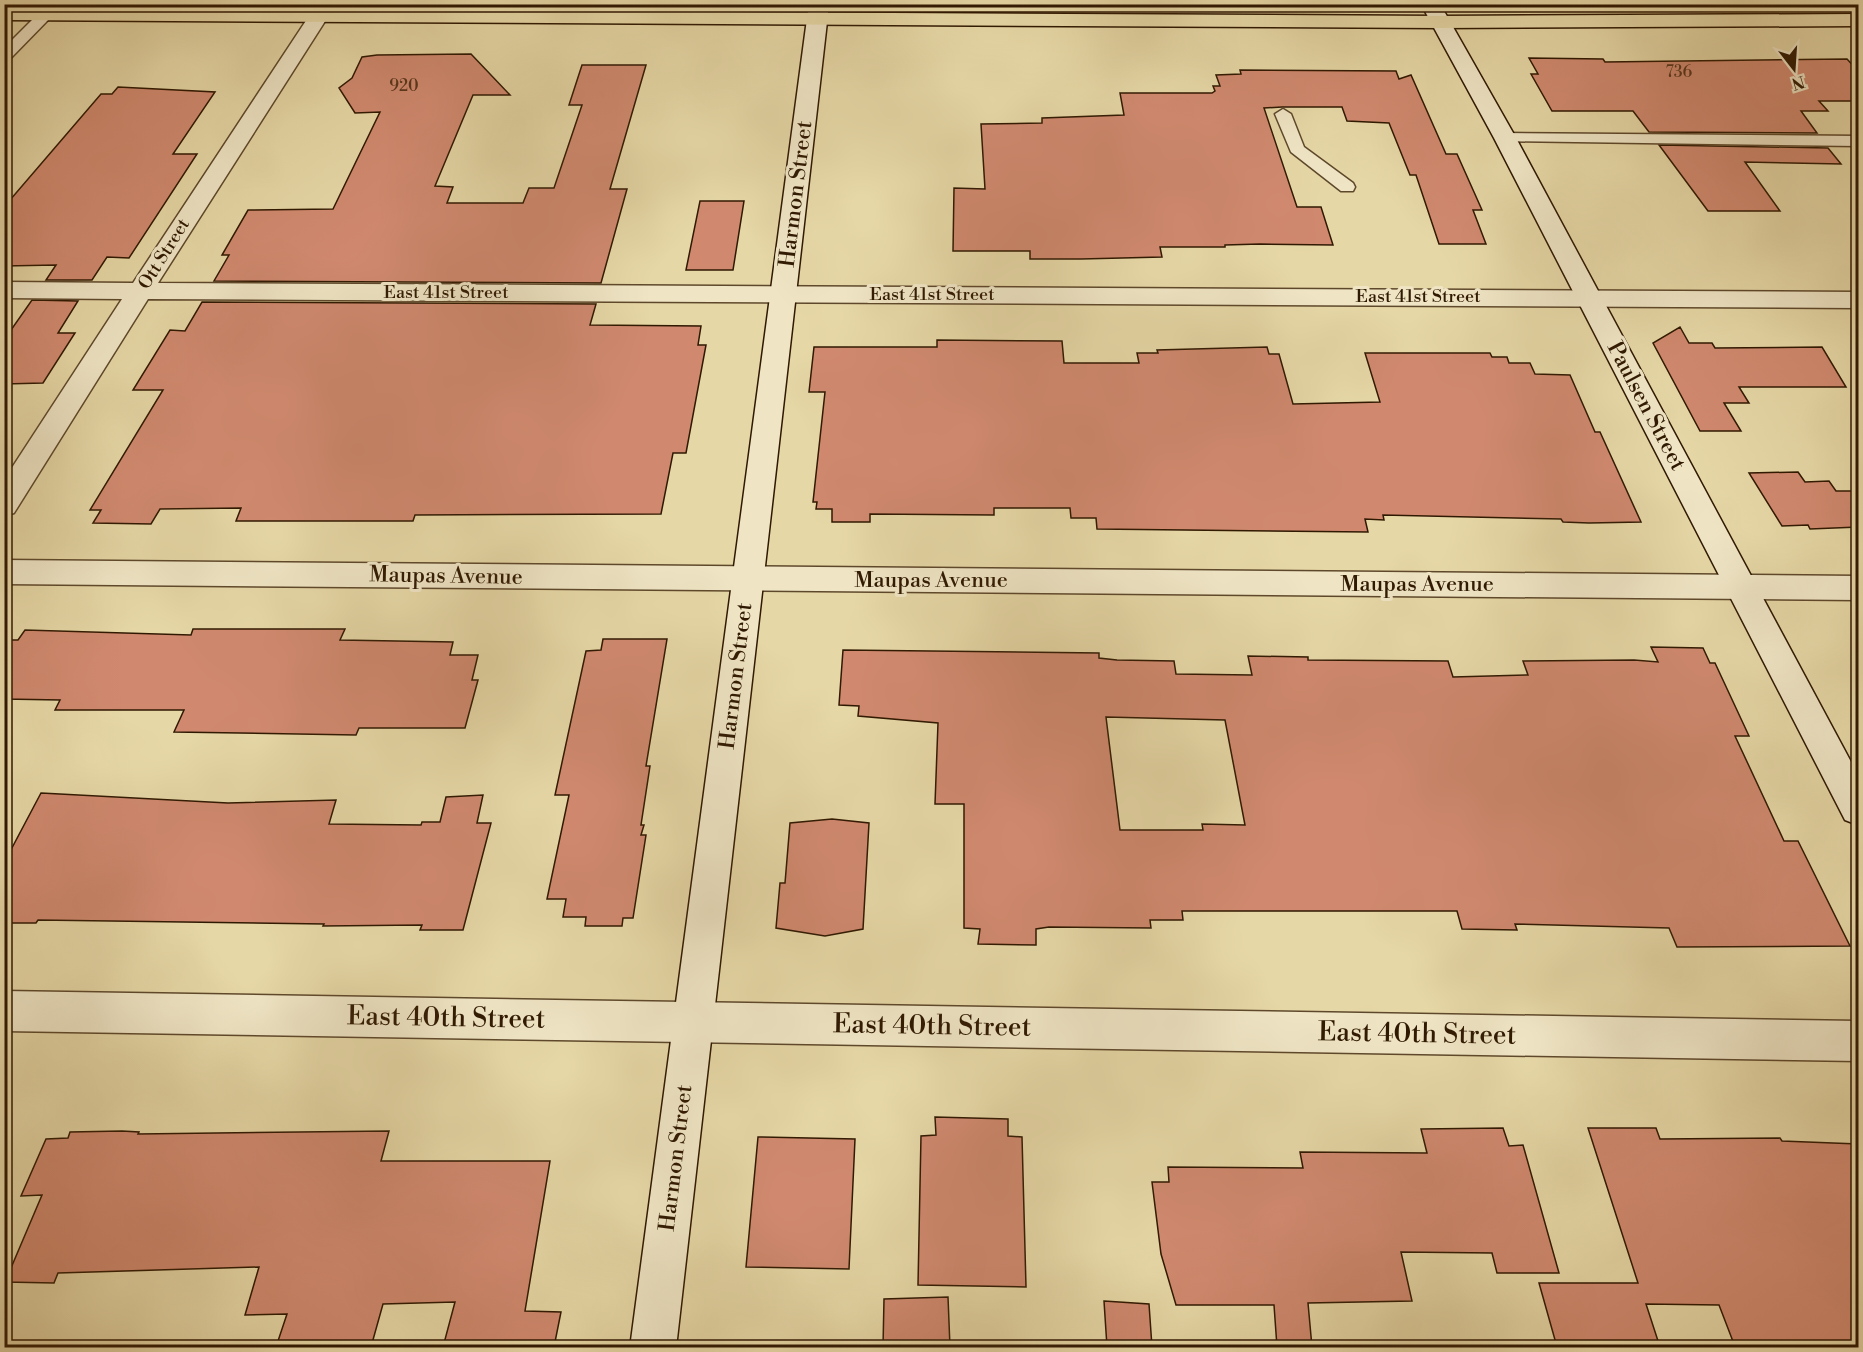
<svg xmlns="http://www.w3.org/2000/svg" width="1863" height="1352" font-family="'Libre Bodoni',serif">
	<rect width="100%" height="100%" fill="#e6d7a6"/>
	<filter id="stains"><feTurbulence type="fractalNoise" baseFrequency=".00333" numOctaves="4"/><feColorMatrix values="0 0 0 0 .2 0 0 0 0 .09 0 0 0 0 .02 0 0 0 .5 -.17"/></filter>
	<radialGradient id="worn" r=".72"><stop offset=".6" stop-color="#630" stop-opacity="0"/><stop offset="1" stop-color="#630" stop-opacity=".3"/></radialGradient>
	<!-- building -->
	<path fill="#d0896f" stroke="#301902" stroke-width="1.5" fill-rule="evenodd" d="M 471,54 L 510,95 L 473,95 L 435,186 L 453,187 L 447,203 L 523,203 L 529,188 L 554,188 L 582,105 L 569,105 L 582,65 L 646,65 L 610,189 L 627,189 L 601,283 L 214,281 L 229,255 L 222,255 L 248,210 L 333,209 L 380,112 L 355,113 L 339,88 L 352,78 L 362,57 L 377,55 Z
		M 1529,58 L 1603,59 L 1605,62 L 1847,59 L 1858,71 L 1858,101 L 1819,101 L 1828,111 L 1801,111 L 1817,133 L 1649,132 L 1633,111 L 1552,111 L 1531,74 L 1538,74 Z
		M 1240,70 L 1396,71 L 1399,79 L 1411,75 L 1446,154 L 1457,154 L 1482,210 L 1473,210 L 1486,244 L 1439,244 L 1416,175 L 1410,175 L 1389,123 L 1347,121 L 1342,107 L 1282,107 L 1264,108 L 1297,207 L 1321,207 L 1333,245 L 1260,244 L 1225,245 L 1225,247 L 1160,247 L 1162,257 L 1081,259 L 1030,259 L 1030,251 L 953,251 L 954,188 L 985,189 L 981,124 L 1042,123 L 1042,118 L 1124,115 L 1120,93 L 1212,93 L 1215,91 L 1213,86 L 1220,86 L 1216,75 L 1241,74 Z
		M 118,87 L 215,92 L 173,154 L 197,154 L 129,258 L 107,257 L 92,280 L 46,280 L 56,265 L 4,266 L 4,207 L 101,94 L 112,94 Z
		M 1659,145 L 1828,148 L 1841,164 L 1745,162 L 1780,211 L 1708,211 Z
		M 700,201 L 744,201 L 733,270 L 686,270 Z
		M 32,300 L 78,301 L 58,333 L 75,333 L 43,383 L 4,384 L 4,340 Z
		M 202,302 L 596,304 L 590,325 L 701,326 L 698,345 L 706,345 L 686,453 L 673,453 L 661,514 L 415,515 L 413,521 L 236,521 L 241,508 L 160,509 L 151,524 L 93,523 L 101,510 L 90,510 L 163,390 L 133,390 L 170,330 L 185,331 Z
		M 1680,327 L 1689,343 L 1712,343 L 1715,348 L 1822,347 L 1846,387 L 1739,387 L 1749,403 L 1724,403 L 1741,431 L 1700,431 L 1653,343 Z
		M 937,340 L 1062,341 L 1064,363 L 1139,363 L 1137,353 L 1158,353 L 1157,350 L 1267,347 L 1269,354 L 1279,354 L 1293,404 L 1380,402 L 1365,353 L 1490,353 L 1492,357 L 1507,357 L 1509,363 L 1530,363 L 1535,374 L 1570,375 L 1595,432 L 1600,432 L 1641,522 L 1589,523 L 1563,522 L 1561,519 L 1383,515 L 1384,520 L 1365,519 L 1368,532 L 1097,529 L 1096,518 L 1071,518 L 1070,508 L 994,508 L 994,515 L 870,514 L 870,522 L 832,522 L 832,509 L 816,509 L 817,502 L 813,502 L 825,392 L 809,392 L 814,347 L 937,347 Z
		M 1798,472 L 1805,482 L 1829,481 L 1836,491 L 1858,491 L 1858,527 L 1810,529 L 1808,525 L 1782,526 L 1749,473 Z
		M 193,629 L 345,629 L 340,640 L 453,642 L 450,655 L 478,655 L 472,680 L 478,680 L 465,728 L 359,728 L 356,735 L 174,732 L 184,710 L 55,710 L 60,700 L 4,699 L 4,640 L 18,640 L 25,630 L 191,635 Z
		M 603,639 L 667,639 L 646,766 L 650,766 L 641,825 L 644,825 L 641,835 L 646,835 L 633,918 L 623,918 L 622,926 L 585,926 L 586,917 L 563,917 L 566,899 L 547,899 L 569,795 L 555,795 L 586,651 L 601,650 Z
		M 1651,647 L 1703,648 L 1710,663 L 1715,663 L 1749,736 L 1735,736 L 1784,841 L 1798,841 L 1850,946 L 1677,947 L 1669,928 L 1515,924 L 1517,930 L 1462,929 L 1457,911 L 1182,911 L 1183,920 L 1150,920 L 1151,928 L 1049,927 L 1036,929 L 1036,945 L 978,944 L 980,929 L 964,928 L 964,804 L 935,804 L 938,723 L 858,716 L 859,706 L 839,705 L 843,650 L 1099,653 L 1099,658 L 1117,660 L 1174,661 L 1176,674 L 1252,675 L 1248,656 L 1308,657 L 1308,660 L 1448,661 L 1453,677 L 1528,675 L 1523,661 L 1634,660 L 1658,662 ZM 1106,717 L 1225,720 L 1245,825 L 1202,824 L 1203,830 L 1120,830 Z
		M 41,793 L 228,803 L 336,800 L 329,824 L 421,825 L 422,822 L 440,822 L 446,797 L 483,795 L 477,823 L 491,823 L 463,930 L 420,930 L 422,925 L 323,926 L 324,924 L 38,920 L 36,923 L 4,923 L 4,863 Z
		M 832,819 L 869,823 L 863,929 L 825,936 L 776,928 L 780,883 L 785,883 L 790,823 Z
		M 935,1117 L 1008,1119 L 1008,1136 L 1022,1137 L 1026,1287 L 918,1285 L 921,1136 L 936,1135 Z
		M 1503,1128 L 1509,1146 L 1523,1145 L 1559,1273 L 1497,1273 L 1492,1253 L 1401,1252 L 1412,1301 L 1308,1303 L 1312,1347 L 1277,1347 L 1274,1305 L 1176,1305 L 1161,1254 L 1152,1182 L 1169,1182 L 1168,1167 L 1303,1168 L 1300,1152 L 1427,1153 L 1421,1129 Z
		M 1588,1128 L 1656,1128 L 1660,1139 L 1780,1138 L 1782,1141 L 1858,1144 L 1858,1346 L 1734,1344 L 1719,1305 L 1646,1304 L 1660,1347 L 1557,1347 L 1539,1283 L 1638,1283 Z
		M 122,1131 L 139,1132 L 138,1134 L 389,1131 L 381,1161 L 550,1161 L 525,1311 L 561,1312 L 554,1347 L 443,1347 L 455,1302 L 383,1304 L 371,1347 L 276,1347 L 287,1314 L 245,1315 L 259,1267 L 58,1273 L 54,1283 L 5,1282 L 42,1195 L 21,1196 L 46,1139 L 68,1138 L 70,1132 Z
		M 758,1137 L 855,1139 L 849,1269 L 746,1267 Z
		M 948,1297 L 950,1347 L 883,1347 L 884,1299 Z
		M 1104,1301 L 1149,1304 L 1152,1347 L 1107,1347 Z"/>
	<g fill="none" stroke-linecap="round" stroke-linejoin="round">
		<!-- lane casing -->
		<g stroke="#5e482b" stroke-width="3">
			<path id="lane" d="M 46,10 L 51,11 L 51,17 L 9,60 L 4,61 L 4,48 L 41,11 Z
				M 1283,109 L 1291,114 L 1304,147 L 1353,183 L 1355,187 L 1353,191 L 1341,191 L 1291,152 L 1275,114 Z
				M 1505,133 L 1858,136 L 1858,146 L 1499,141 L 1497,138 L 1499,135 Z"/>
		</g>
		<!-- street casing -->
		<g stroke="#5e482b" stroke-width="3">
			<path id="street" d="M 317,4 L 336,4 L 158,283 L 1858,292 L 1858,308 L 148,299 L 14,513 L 4,516 L 4,480 L 122,299 L 4,298 L 4,282 L 133,283 Z
				M 4,560 L 1858,576 L 1858,600 L 4,584 Z
				M 4,991 L 1858,1021 L 1858,1061 L 4,1031 Z"/>
		</g>
		<!-- secondary casing -->
		<g stroke="#301902" stroke-width="3">
			<path id="secondary" d="M 809,4 L 829,4 L 676,1348 L 630,1348 Z
				M 1421,4 L 1440,4 L 1516,138 L 1858,775 L 1858,825 L 1845,820 L 1494,138 Z"/>
		</g>
		<!-- primary casing -->
		<g stroke="#301902" stroke-width="3">
			<path id="primary" d="M 4,8 L 1440,16 L 1858,14 L 1858,26 L 1440,28 L 4,20 Z"/>
		</g>
		<!-- lane -->
		<use href="#lane" fill="#efe5c5" fill-rule="evenodd"/>
		<!-- street -->
		<use href="#street" fill="#efe5c5" fill-rule="evenodd"/>
		<!-- secondary -->
		<use href="#secondary" fill="#efe5c5" fill-rule="evenodd"/>
		<!-- primary -->
		<use href="#primary" fill="#e6d7a6" fill-rule="evenodd"/>
	</g>
	<g text-anchor="middle" dominant-baseline="central" stroke-width="6" stroke-linejoin="round" paint-order="stroke">
		<!-- far-number labels -->
		<g font-size="16" fill="#58351d">
			<text x="1679" y="72">736</text>
			<text x="404" y="86">920</text>
		</g>
		<!-- far-street labels -->
		<g font-size="18" fill="#301902" stroke="#efe5c5">
			<text transform="translate(164 254) rotate(-58)">Ott Street</text>
			<text x="446" y="292">East 41st Street</text>
			<text x="932" y="294">East 41st Street</text>
			<text x="1418" y="296">East 41st Street</text>
		</g>
		<!-- street labels -->
		<g font-size="22" fill="#301902" stroke="#efe5c5">
			<text transform="translate(796 194) rotate(-83)">Harmon Street</text>
			<text transform="translate(1646 406) rotate(62)">Paulsen Street</text>
			<text transform="translate(446 576) rotate(1)">Maupas Avenue</text>
			<text x="931" y="580">Maupas Avenue</text>
			<text x="1417" y="584">Maupas Avenue</text>
			<text transform="translate(736 676) rotate(-83)">Harmon Street</text>
			<text transform="translate(676 1158) rotate(-83)">Harmon Street</text>
		</g>
		<!-- near-street labels -->
		<g font-size="27" fill="#301902" stroke="#efe5c5">
			<text transform="translate(446 1018) rotate(1)">East 40th Street</text>
			<text transform="translate(932 1026) rotate(1)">East 40th Street</text>
			<text transform="translate(1417 1034) rotate(1)">East 40th Street</text>
		</g>
	</g>
	<!-- margin -->
	<rect width="1863" height="1352" fill="none" stroke="#e6d7a6" stroke-width="24"/>
	<rect x="6" y="6" width="1851" height="1340" fill="none" stroke="#301902" stroke-width="3"/>
	<rect x="12" y="12" width="1839" height="1328" fill="none" stroke="#301902" stroke-width="1.5"/>
	<!-- north arrow -->
	<g transform="translate(1794 69) rotate(163)" stroke="#efe5c5" stroke-width="4.5" paint-order="stroke">
	<path d="M0-4.5L10 22L0 15L-10 22Z" fill="#301902"/>
	<text y="-9" font-size="16" font-weight="bold" text-anchor="middle" fill="#301902">N</text>
	</g>
	<rect width="100%" height="100%" filter="url(#stains)"/>
	<rect width="100%" height="100%" fill="url(#worn)"/>
</svg>
